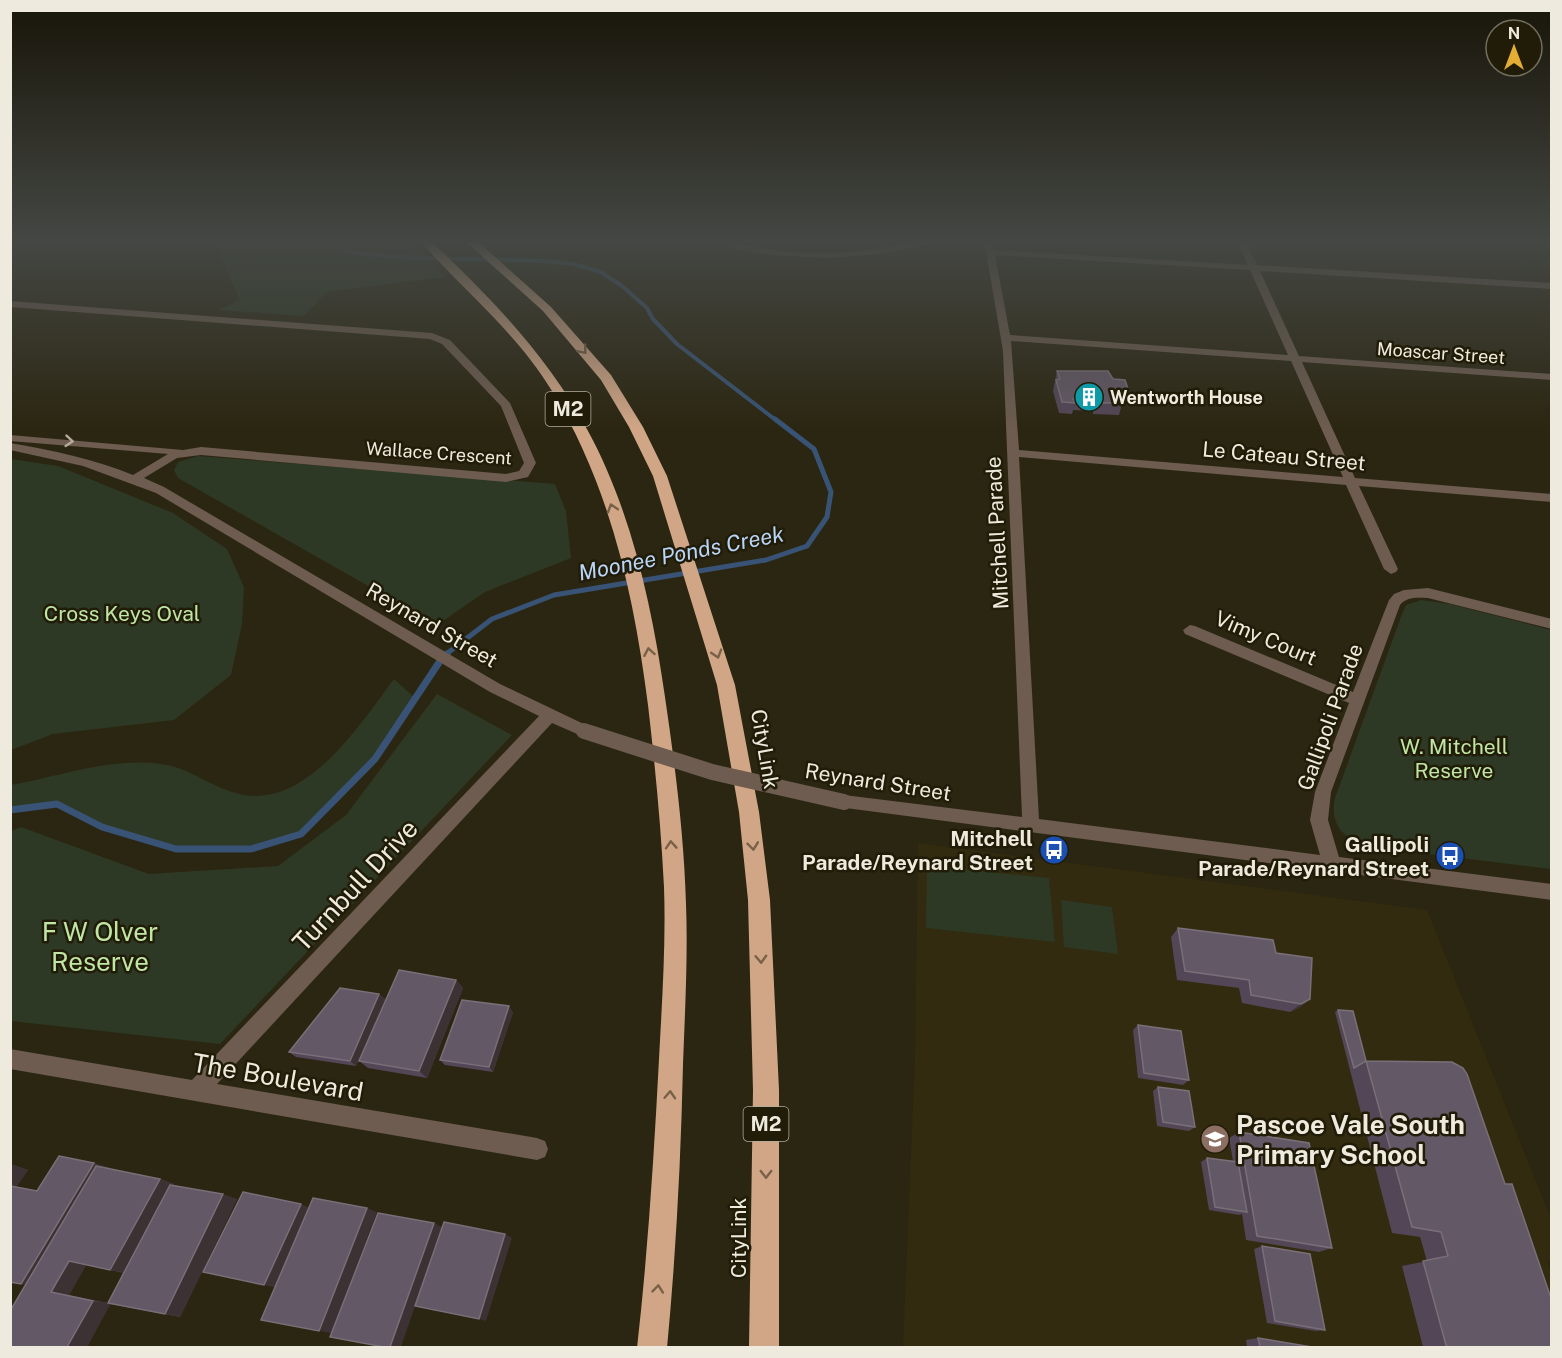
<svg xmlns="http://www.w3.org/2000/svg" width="1562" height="1358" font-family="'Public Sans',sans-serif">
	<rect width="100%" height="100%" fill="#2b2611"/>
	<!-- built -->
	<path fill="#322b0f" d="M 918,843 L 1427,910 L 1551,1219 L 1551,1261 L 1547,1261 L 1551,1272 L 1551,1347 L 903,1348 L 915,1060 Z"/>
	<!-- green -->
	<path fill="#2d3924" d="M 213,240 L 410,240 L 445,277 L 327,292 L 304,316 L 218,310 L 240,300 Z
		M 198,456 L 555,484 L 566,511 L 571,558 L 485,592 L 437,625 L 178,478 L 174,470 L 178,462 Z
		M 11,459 L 58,466 L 173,513 L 227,549 L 244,587 L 242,624 L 231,675 L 174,720 L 53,734 L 11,750 Z
		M 1421,600 L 1450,604 L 1551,630 L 1551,869 L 1372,847 C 1346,840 1329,828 1335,798 L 1402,614 L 1406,605 Z
		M 394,679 L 415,698 L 375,759 L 301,834 L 251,849 L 176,849 L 102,827 L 57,804 L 11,810 L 11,785 C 63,776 118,754 172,766 C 195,772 216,789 239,794 C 306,810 360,724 394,679 Z
		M 437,694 L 512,735 L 220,1044 L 11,1021 L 11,831 L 21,827 L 149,874 L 278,866 L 346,815 Z
		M 927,866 L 1049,878 L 1055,942 L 926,928 Z
		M 1061,900 L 1112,907 L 1118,954 L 1064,947 Z"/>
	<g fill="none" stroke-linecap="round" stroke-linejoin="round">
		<!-- stream-far2 -->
		<path stroke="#385375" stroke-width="4" d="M 325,240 L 350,252 L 392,257 L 544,261 L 573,264 L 601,272 L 622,286 L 647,308 L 653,319 L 677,344 L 777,421"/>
		<!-- stream-far1 -->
		<path stroke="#385375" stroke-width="5" d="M 445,655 L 492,619 L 554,595 L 766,560 L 807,546 L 827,517 L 831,492 L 814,449 L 775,419"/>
		<!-- stream -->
		<path stroke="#385375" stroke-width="7" d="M 10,810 L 57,804 L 102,827 L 176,849 L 251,849 L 301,834 L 375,759 L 442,658 L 447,654"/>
		<!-- minor -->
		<path fill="#6d5c4f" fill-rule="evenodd" d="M 708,240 C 728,240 747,246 767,249 C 787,252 807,253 827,253 C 868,253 909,240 950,240 L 888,253 L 829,258 L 770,255 L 741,250 Z
			M 981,240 L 989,240 L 993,250 L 1248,265 L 1237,240 L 1245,240 L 1257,265 L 1552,283 L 1552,289 L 1260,271 L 1299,356 L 1552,374 L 1552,380 L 1302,362 L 1355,478 L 1552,494 L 1552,502 L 1359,486 L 1398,569 L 1396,572 L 1391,574 L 1384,569 L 1346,485 L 1019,457 L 1039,819 L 1320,855 L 1310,820 L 1315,792 L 1349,703 L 1185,634 L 1183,630 L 1190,625 L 1195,626 L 1353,692 L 1389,600 L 1394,594 L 1404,590 L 1428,588 L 1552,619 L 1552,629 L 1428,598 C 1417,598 1408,596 1400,605 L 1331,792 L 1328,820 L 1339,857 L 1552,884 L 1552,900 L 838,807 L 836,802 L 838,797 L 844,795 L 1022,817 L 1003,351 L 986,252 ZM 995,255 L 1250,270 L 1288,355 L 1010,335 ZM 1011,341 L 1291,361 L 1343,477 L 1019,450 Z
			M 10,301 L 432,333 L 450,340 L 510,403 L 536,463 L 528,477 L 506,482 L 201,455 L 177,458 L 144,478 L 164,487 L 500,684 L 590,727 L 592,731 L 590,735 L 584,737 L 552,723 L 217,1084 L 537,1138 L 545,1141 L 548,1149 L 545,1157 L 537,1160 L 10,1069 L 10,1049 L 192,1080 L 539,716 L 490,692 L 156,493 L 83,466 L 10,450 L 10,443 C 52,450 94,459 133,475 L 168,454 L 10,441 L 10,435 L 183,450 L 201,447 L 506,474 L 519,471 L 524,463 L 501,406 L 442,344 L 430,339 L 10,307 Z"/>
		<!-- highway -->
		<path fill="#d1a687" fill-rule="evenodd" d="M 419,240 L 430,240 C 491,298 548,356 588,431 C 632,512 652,607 665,697 C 675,765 684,835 686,904 C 688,957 685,1010 683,1064 C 681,1158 676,1253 667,1348 L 637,1348 C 648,1251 654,1155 659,1059 C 662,1002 666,944 664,887 C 661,826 655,765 648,705 C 634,595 610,486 552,391 C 516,332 464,291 419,240 Z
			M 464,240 L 476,240 L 551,307 L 611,375 L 643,427 L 667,476 L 735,685 L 759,812 L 770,900 L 779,1090 L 779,1348 L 749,1348 L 753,1090 L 748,900 L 739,812 L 717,685 L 653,476 L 629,427 L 601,380 L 543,311 Z"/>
		<!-- minor-bridge -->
		<path stroke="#6d5c4f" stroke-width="16" d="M 584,731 L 712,772 L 844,802"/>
	</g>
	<!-- wall -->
	<path fill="#534656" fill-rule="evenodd" d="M 1057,371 L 1113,379 L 1129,392 L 1125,403 L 1122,403 L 1119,415 L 1093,414 L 1093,411 L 1073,410 L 1072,414 L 1059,413 L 1053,391 Z
		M 1178,928 L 1276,953 L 1310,999 L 1299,1008 L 1290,1012 L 1242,1003 L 1239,988 L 1177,980 L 1171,937 Z
		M 456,980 L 463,988 L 427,1078 L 368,1068 L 359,1061 Z
		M 379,994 L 385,999 L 356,1066 L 296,1057 L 289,1052 Z
		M 1338,1010 L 1366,1061 L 1551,1347 L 1423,1347 L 1402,1266 L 1427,1261 L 1420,1237 L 1392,1233 L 1335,1012 Z
		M 513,1012 L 493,1072 L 445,1065 L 440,1060 Z
		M 1138,1025 L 1189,1080 L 1183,1085 L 1138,1078 L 1133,1030 Z
		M 1158,1087 L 1195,1127 L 1189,1131 L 1157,1126 L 1153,1091 Z
		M 1239,1132 L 1332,1248 L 1319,1252 L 1246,1240 L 1242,1214 L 1239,1215 L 1209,1210 L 1201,1162 L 1207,1158 L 1233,1161 L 1229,1138 Z
		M 94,1163 L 110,1169 L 160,1179 L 174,1184 L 174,1185 L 237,1199 L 180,1317 L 110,1304 L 87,1347 L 10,1347 L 26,1285 L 10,1164 L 28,1170 L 16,1187 L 37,1191 ZM 86,1265 L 124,1273 L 108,1303 L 69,1295 Z
		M 1262,1246 L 1325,1330 L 1316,1331 L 1267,1323 L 1254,1249 Z
		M 1258,1338 L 1312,1347 L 1247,1347 L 1246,1340 Z"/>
	<!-- shaded-wall -->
	<path fill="#3c3234" d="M 456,980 L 463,988 L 427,1078 L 419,1071 Z
		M 379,994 L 385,999 L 356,1066 L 350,1061 Z
		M 1310,999 L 1299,1008 L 1290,1012 L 1301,1004 Z
		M 509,1006 L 513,1012 L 493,1072 L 489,1067 Z
		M 94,1163 L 110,1168 L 40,1287 L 21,1284 Z
		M 10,1164 L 28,1170 L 10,1197 Z
		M 160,1179 L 174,1184 L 127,1273 L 110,1270 Z
		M 223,1194 L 237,1199 L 180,1317 L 165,1314 Z
		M 301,1204 L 312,1209 L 277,1288 L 264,1285 Z
		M 367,1208 L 377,1212 L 331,1333 L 319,1331 Z
		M 434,1223 L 442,1227 L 401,1347 L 390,1347 Z
		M 505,1234 L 512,1238 L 486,1321 L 479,1319 Z
		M 69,1261 L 86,1265 L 69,1295 L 51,1292 Z
		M 93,1301 L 111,1303 L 87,1347 L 67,1347 Z"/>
	<!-- building -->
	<path fill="#635865" stroke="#796f78" stroke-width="1.5" d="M 1057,371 L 1108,371 L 1113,379 L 1125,380 L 1129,392 L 1117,392 L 1122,403 L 1097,403 L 1097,399 L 1073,399 L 1075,403 L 1062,402 L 1056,380 L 1060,379 Z
		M 1178,928 L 1273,940 L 1276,953 L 1312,958 L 1310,999 L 1301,1004 L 1251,995 L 1249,980 L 1185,971 Z
		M 399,970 L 456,980 L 419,1071 L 359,1061 Z
		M 340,988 L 379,994 L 350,1061 L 289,1052 Z
		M 462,1000 L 509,1006 L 489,1067 L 440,1060 Z
		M 1338,1010 L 1353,1011 L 1366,1061 L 1354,1068 Z
		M 1138,1025 L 1181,1031 L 1189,1080 L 1144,1073 Z
		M 1366,1061 L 1452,1062 L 1463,1068 L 1467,1074 L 1505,1184 L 1512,1184 L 1551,1298 L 1551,1347 L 1448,1347 L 1446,1345 L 1423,1261 L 1448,1256 L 1441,1232 L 1412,1227 Z
		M 1158,1087 L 1189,1091 L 1195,1127 L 1163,1122 Z
		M 1239,1132 L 1309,1143 L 1332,1248 L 1257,1236 Z
		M 59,1156 L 94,1163 L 21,1284 L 10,1282 L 10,1186 L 37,1191 Z
		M 1207,1158 L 1238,1162 L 1247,1212 L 1215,1207 Z
		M 96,1166 L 160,1179 L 110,1270 L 69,1261 L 51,1292 L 93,1301 L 67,1347 L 10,1347 L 10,1311 Z
		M 170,1185 L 223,1194 L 165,1314 L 108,1303 Z
		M 243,1192 L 301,1204 L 264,1285 L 203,1272 Z
		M 313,1198 L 367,1208 L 319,1331 L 261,1320 Z
		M 378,1213 L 434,1223 L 390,1347 L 384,1347 L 330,1337 Z
		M 444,1222 L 505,1234 L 479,1319 L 415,1306 Z
		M 1262,1246 L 1310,1254 L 1325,1330 L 1275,1321 Z
		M 1258,1338 L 1312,1347 L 1260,1347 Z"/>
	<!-- one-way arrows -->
	<defs><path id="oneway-chevron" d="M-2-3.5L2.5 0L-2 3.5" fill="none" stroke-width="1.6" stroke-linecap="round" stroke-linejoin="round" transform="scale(1.5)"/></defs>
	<g stroke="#796148">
		<use href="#oneway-chevron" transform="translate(583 350) rotate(50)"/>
		<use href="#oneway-chevron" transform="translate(612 508) rotate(-108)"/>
		<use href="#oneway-chevron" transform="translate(649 652) rotate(-100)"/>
		<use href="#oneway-chevron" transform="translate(717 654) rotate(73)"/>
		<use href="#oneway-chevron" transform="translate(671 845) rotate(-94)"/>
		<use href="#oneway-chevron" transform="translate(753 846) rotate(83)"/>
		<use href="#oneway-chevron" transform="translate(761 959) rotate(88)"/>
		<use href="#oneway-chevron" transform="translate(670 1095) rotate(-87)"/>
		<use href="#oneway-chevron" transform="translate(766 1174) rotate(90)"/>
		<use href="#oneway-chevron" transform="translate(658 1289) rotate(-84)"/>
	</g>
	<use stroke="#b4ab9e" href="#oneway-chevron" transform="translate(69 441) rotate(5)"/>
	<!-- sky -->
	<linearGradient id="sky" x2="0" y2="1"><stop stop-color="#181509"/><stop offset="0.56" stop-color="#444743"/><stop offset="1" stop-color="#444743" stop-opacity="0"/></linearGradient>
	<rect width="1562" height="430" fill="url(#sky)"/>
	<!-- icons -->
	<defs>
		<g id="building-disc" transform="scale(1.5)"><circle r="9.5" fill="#0f9aa8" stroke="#211c08"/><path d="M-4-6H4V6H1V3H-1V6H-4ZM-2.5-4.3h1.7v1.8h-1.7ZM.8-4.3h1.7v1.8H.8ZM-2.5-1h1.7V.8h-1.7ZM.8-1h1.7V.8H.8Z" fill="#fff"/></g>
		<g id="bus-disc" transform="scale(1.5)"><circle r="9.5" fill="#1a4fb4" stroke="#211c08"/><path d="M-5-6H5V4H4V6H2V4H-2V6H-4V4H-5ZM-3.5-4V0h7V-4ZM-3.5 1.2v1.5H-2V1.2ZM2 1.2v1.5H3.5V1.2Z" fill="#fff"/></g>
		<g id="school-disc" transform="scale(1.5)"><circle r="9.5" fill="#8d6e63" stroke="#211c08"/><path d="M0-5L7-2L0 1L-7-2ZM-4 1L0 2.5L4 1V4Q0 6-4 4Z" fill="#fff"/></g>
	</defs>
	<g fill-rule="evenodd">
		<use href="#building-disc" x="1089" y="397"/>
		<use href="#bus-disc" x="1054" y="850"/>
		<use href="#bus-disc" x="1450" y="856"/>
		<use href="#school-disc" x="1215" y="1139"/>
	</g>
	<g text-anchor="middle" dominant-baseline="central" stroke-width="5" stroke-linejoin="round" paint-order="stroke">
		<!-- far-street labels -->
		<g font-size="18" fill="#eeebde" stroke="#211c08">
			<text transform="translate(1441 353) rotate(4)">Moascar Street</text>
			<text transform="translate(439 453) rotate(4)">Wallace Crescent</text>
		</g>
		<!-- far-poi labels -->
		<g font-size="18" font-weight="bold" fill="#eeebde" stroke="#211c08" text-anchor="start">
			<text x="1110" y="397">Wentworth House</text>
		</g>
		<!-- shield labels -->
		<g fill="#211c08" stroke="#b0ad9e" stroke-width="1.5">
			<rect x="545.5" y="392" width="45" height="34" rx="4.5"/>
			<rect x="743.5" y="1107" width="45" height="34" rx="4.5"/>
		</g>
		<g font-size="20" font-weight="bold" fill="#eeebde">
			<text x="568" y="409">M2</text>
			<text x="766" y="1124">M2</text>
		</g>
		<!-- street labels -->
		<g font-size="21" fill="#eeebde" stroke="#211c08">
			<text transform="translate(1284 456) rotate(5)">Le Cateau Street</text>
			<text transform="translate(997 533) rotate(-93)">Mitchell Parade</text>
			<text transform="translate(432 625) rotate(30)">Reynard Street</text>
			<text transform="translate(1266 638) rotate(23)">Vimy Court</text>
			<text transform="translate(1330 717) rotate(-70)">Gallipoli Parade</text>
			<text transform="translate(765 749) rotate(80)">CityLink</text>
			<text transform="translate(878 782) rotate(9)">Reynard Street</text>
			<text transform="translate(738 1238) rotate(-90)">CityLink</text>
		</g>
		<!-- park labels -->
		<g font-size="21" fill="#c0e6a4" stroke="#211c08">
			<text x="122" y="613">Cross Keys Oval</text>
			<text x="1454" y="746">W. Mitchell<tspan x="1454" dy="24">Reserve</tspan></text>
		</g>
		<!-- poi labels -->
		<g font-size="21" font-weight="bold" fill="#eeebde" stroke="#211c08" text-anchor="end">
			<text x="1033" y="838">Mitchell<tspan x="1033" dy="24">Parade/Reynard Street</tspan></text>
			<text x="1429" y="844">Gallipoli<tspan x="1429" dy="24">Parade/Reynard Street</tspan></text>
		</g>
		<!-- water labels -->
		<g font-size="22" font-style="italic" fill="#b9d5f8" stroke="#211c08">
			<text transform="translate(681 553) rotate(-11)">Moonee Ponds Creek</text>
		</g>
		<!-- near-street labels -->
		<g font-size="26" fill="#eeebde" stroke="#211c08">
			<text transform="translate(355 885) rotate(-47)">Turnbull Drive</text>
			<text transform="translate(278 1077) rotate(10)">The Boulevard</text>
		</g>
		<!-- near-park labels -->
		<g font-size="26" fill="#c0e6a4" stroke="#211c08">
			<text x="100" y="931">F W Olver<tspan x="100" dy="30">Reserve</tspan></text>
		</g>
		<!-- near-poi labels -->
		<g font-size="26" font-weight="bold" fill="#eeebde" stroke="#211c08" text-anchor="start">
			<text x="1236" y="1124">Pascoe Vale South<tspan x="1236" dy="30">Primary School</tspan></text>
		</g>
	</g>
	<!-- border -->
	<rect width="1562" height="1358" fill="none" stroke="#eeebde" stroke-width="24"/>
	<!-- north arrow -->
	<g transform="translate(1514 48)"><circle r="28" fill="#211c08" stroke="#736f5e" stroke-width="1.5"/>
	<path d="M0-4.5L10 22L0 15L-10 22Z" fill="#e4ae35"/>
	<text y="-9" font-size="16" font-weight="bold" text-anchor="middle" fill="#eeebde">N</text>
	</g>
</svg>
